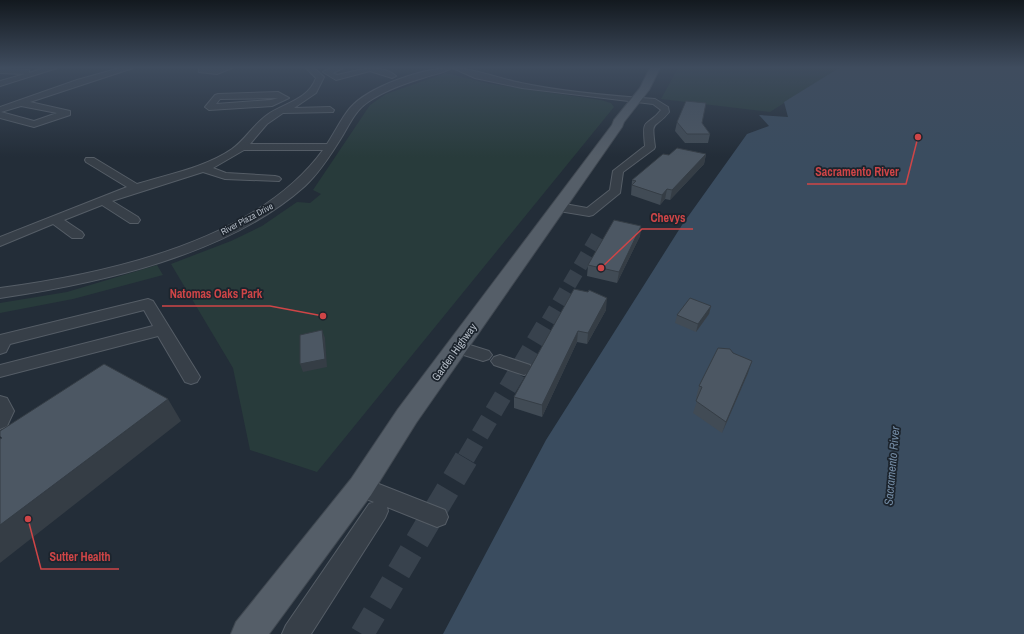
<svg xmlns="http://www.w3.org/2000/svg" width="1024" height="634" font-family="'Archivo Narrow',sans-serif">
	<rect width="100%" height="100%" fill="#232d38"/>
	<!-- green -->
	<path fill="#283b3b" d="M 678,68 L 839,68 L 770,112 L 661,99 Z
		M 446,73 L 491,84 L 601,100 L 611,103 L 614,107 L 317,472 L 250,450 L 233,368 L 171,264 L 231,241 L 262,226 L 297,202 L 310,203 L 321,194 L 313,190 L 370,105 L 386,94 Z
		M 157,265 L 163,275 L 73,299 L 0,313 L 0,303 L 67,292 Z"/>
	<!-- water -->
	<path fill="#3a4c5f" d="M 839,68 L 1024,68 L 1024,634 L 443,634 L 546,440 L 682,225 L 747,134 L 769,126 L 759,115 L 788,117 L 784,102 Z"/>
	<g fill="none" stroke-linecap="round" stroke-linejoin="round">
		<!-- minor-tunnel-far2 -->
		<path stroke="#38424d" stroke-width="14" stroke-dasharray="14 7" stroke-linecap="butt" d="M 548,321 L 599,234"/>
		<!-- minor-tunnel-far1 -->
		<path stroke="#38424d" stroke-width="18" stroke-dasharray="18 9" stroke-linecap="butt" d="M 466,458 L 548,320"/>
		<!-- minor-tunnel -->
		<path stroke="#38424d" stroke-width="24" stroke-dasharray="24 12" stroke-linecap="butt" d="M 362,634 L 467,457"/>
		<!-- minor casing -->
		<g stroke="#555d66" stroke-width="2">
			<path id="minor" d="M 44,68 L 57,68 L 0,86 L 0,81 L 25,74 L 0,73 L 0,69 L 26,70 L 29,70 L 29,73 Z
				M 120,68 L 133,68 L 30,102 L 70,111 L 70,115 L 34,127 L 0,118 L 0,107 L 77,80 ZM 21,106 L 57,113 L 34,121 L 1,112 Z
				M 199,68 L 232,68 L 217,74 L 199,72 Z
				M 306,68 L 314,68 L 324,77 L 316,93 L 294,108 L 330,107 L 334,110 L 333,112 L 283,113 L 267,124 L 250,144 L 327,144 C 335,132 341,119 350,108 C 369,86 424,68 451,68 C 445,73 434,74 426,77 C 406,83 385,90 368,102 C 356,110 350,123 343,135 C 332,153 320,172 305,186 C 228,255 100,283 0,298 L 0,288 C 106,274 257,241 323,150 L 244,150 L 213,168 L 226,173 L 275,176 L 279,177 L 281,179 L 279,181 L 225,179 L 203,172 L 112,201 L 138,217 L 140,220 L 138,223 L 130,223 L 102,205 L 64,220 L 82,232 L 84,235 L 82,238 L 72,238 L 53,224 L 0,246 L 0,237 L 127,187 L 86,162 L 85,160 L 86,158 L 94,158 L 137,184 C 169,174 204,168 232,149 C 245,140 253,125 267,115 C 284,103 308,100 316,78 Z
				M 331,68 L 343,68 L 333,73 L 337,75 C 355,71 380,62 396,76 L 392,78 L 370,71 L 336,80 L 323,72 Z
				M 453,68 C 474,68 500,79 521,83 C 565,92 611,96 655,99 L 668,107 L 669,112 C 654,131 651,117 655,147 L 654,149 L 623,172 L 620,193 L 593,215 L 589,216 L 559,211 L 555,210 L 553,207 L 555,204 L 559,203 L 587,208 L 610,190 L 613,171 L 645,146 C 642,115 646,129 661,110 L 653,104 L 522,88 L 475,78 Z
				M 278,92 L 289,98 L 272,106 L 209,110 L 205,107 L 215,95 L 218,94 ZM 278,98 L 271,100 L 216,104 L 220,99 Z
				M 148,299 L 153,301 L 197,372 L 200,377 L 197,382 L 191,384 L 185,382 L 158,336 L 0,377 L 0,365 L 153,326 L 144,310 L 10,344 L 6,352 L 0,354 L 0,335 Z
				M 457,341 L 489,351 L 492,355 L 489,359 L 483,361 L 451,351 L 448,347 L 451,343 Z
				M 500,355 L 530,365 L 533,369 L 530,373 L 524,375 L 494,365 L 491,361 L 494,357 Z
				M 0,396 L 7,398 L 14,411 L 7,426 L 0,429 Z
				M 361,477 L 445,510 L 448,517 L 445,524 L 437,527 L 387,507 L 388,511 L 385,518 L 311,634 L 282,634 L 286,625 L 369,504 L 374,502 L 353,494 L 350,487 L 353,480 Z"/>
		</g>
		<!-- major casing -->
		<g stroke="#404851" stroke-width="2">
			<path id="major" d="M 650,68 L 660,68 L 649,90 L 624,122 L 622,127 L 416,423 L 371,495 L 269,634 L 231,634 L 236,622 L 351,479 L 398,409 L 612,125 L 614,120 L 640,88 Z"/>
		</g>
		<!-- minor -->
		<use href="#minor" fill="#373f48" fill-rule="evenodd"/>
		<!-- major -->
		<use href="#major" fill="#555e68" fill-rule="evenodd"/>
	</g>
	<!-- wall -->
	<path fill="#414b55" d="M 677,122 L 702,123 L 710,134 L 708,143 L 685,143 L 675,131 Z
		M 706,154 L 704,164 L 670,200 L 665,199 L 660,205 L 631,195 L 632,180 L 669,155 Z
		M 641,226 L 640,236 L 617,283 L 587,276 L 588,265 Z
		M 588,292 L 606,310 L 587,344 L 577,342 L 542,417 L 514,408 L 514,397 Z
		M 711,306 L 709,314 L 696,332 L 675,323 L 677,315 Z
		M 748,373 L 722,433 L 693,413 L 698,398 L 696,398 L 699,386 Z"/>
	<!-- shaded-wall -->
	<path fill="#353d45" d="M 706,154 L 704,164 L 670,200 L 672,190 Z
		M 667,189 L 665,199 L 660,205 L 662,195 Z
		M 641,226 L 640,236 L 617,283 L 619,272 Z
		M 607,298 L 606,310 L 587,344 L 588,333 Z
		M 711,306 L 709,314 L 696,332 L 698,324 Z
		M 322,330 L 325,338 L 327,367 L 303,372 L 300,364 Z
		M 578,331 L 577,342 L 542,417 L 542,405 Z
		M 752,361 L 748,373 L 722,433 L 726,422 Z
		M 168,399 L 181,421 L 0,563 L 0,525 Z"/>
	<!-- building -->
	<path fill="#4c5763" stroke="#353d45" d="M 686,101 L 706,103 L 702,123 L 710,134 L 687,134 L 677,122 Z
		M 677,148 L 706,154 L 672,190 L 667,189 L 662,195 L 632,185 L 636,181 L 632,180 L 663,154 L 669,155 Z
		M 614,220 L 641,226 L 619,272 L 588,265 Z
		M 574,289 L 588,292 L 589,290 L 607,298 L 588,333 L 578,331 L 542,405 L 514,397 Z
		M 690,298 L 711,306 L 698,324 L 677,315 Z
		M 322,330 L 325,359 L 300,364 L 300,335 Z
		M 718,348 L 730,349 L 733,353 L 752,361 L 726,422 L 696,401 L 702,387 L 699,386 Z
		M 104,364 L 168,399 L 0,525 L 0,439 L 2,438 L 0,436 L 0,431 Z"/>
	<!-- sky -->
	<linearGradient id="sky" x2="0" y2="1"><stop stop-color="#13191f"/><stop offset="0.43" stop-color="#3f4c5e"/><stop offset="1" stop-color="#3f4c5e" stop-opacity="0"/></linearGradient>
	<rect width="1024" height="157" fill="url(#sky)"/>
	<g text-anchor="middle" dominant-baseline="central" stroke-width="3.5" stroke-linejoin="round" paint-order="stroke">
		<!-- far-street labels -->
		<g font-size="9" fill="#b2bac4" stroke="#1c242d">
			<text transform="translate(247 219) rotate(-28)">River Plaza Drive</text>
		</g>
		<!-- street labels -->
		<g font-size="11" fill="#b2bac4" stroke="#1c242d">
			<text transform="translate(454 352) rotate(-54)">Garden Highway</text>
		</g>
		<!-- water labels -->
		<g font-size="12" font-style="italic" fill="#748ca5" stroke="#1c242d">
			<text transform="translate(892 466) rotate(-85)">Sacramento River</text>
		</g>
	</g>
	<!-- callouts -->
	<path fill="none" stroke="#cf4547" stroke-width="1.5" d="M918 137L906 184H807M601 268L642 229H693M323 316L270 306H162M28 519L41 569H119"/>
	<g fill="#cf4547" stroke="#1c242d" stroke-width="1.5">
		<circle cx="918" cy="137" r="4"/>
		<circle cx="601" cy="268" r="4"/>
		<circle cx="323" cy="316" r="4"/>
		<circle cx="28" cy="519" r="4"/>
	</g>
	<g font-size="12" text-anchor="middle" font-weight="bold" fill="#cf4547" stroke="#1c242d" stroke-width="3.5" stroke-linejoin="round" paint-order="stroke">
		<text x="857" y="176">Sacramento River</text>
		<text x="668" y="222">Chevys</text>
		<text x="216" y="298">Natomas Oaks Park</text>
		<text x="80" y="561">Sutter Health</text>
	</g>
</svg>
